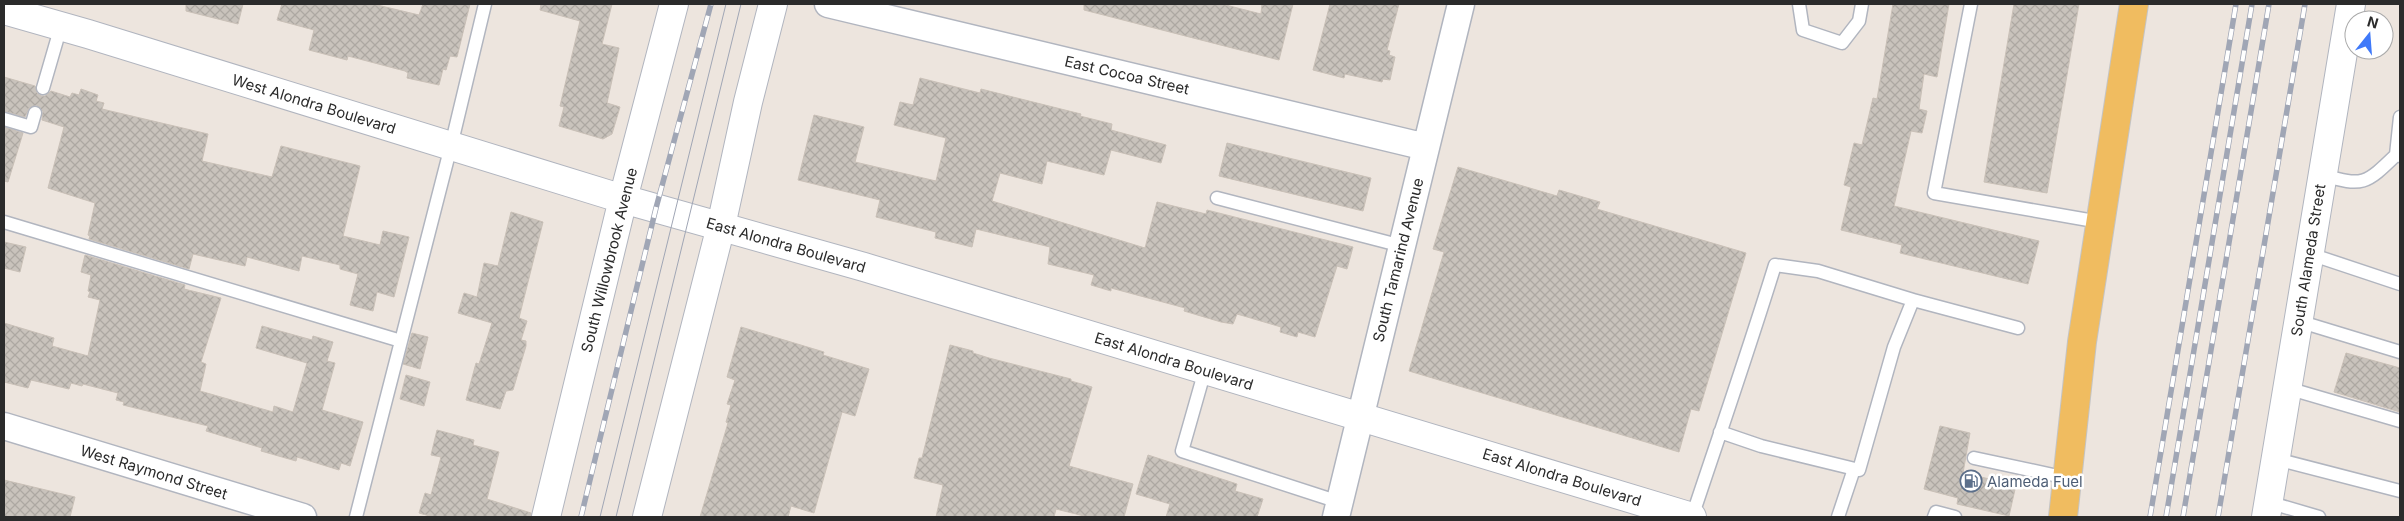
<svg xmlns="http://www.w3.org/2000/svg" width="2404" height="521" font-family="Inter,sans-serif">
	<defs>
		<pattern id="building-cross-hatch" width="8" height="8" patternUnits="userSpaceOnUse" patternTransform="scale(1.25)"><rect width="8" height="8" fill="#c9c3bc"/><path d="M0 0l8 8M0 8l8-8" fill="none" stroke="#ada8a2"/></pattern>
	</defs>
	<rect width="100%" height="100%" fill="#ede5de"/>
	<!-- building -->
	<path fill="url(#building-cross-hatch)" stroke="#c9c0b7" d="M 186,4 L 243,4 L 238,24 L 186,11 Z
		M 282,4 L 373,4 L 419,15 L 423,4 L 470,4 L 457,57 L 450,56 L 446,70 L 443,69 L 439,85 L 407,78 L 408,73 L 405,71 L 348,56 L 347,60 L 309,50 L 314,30 L 277,20 Z
		M 541,4 L 612,4 L 602,44 L 619,48 L 607,103 L 620,107 L 612,134 L 603,139 L 559,126 L 564,107 L 560,106 L 580,21 L 540,10 Z
		M 1084,4 L 1222,4 L 1261,14 L 1262,4 L 1293,4 L 1279,60 L 1084,10 Z
		M 1330,4 L 1399,4 L 1387,50 L 1390,51 L 1389,55 L 1395,57 L 1390,80 L 1383,79 L 1382,82 L 1345,74 L 1344,78 L 1313,70 Z
		M 1893,4 L 1949,4 L 1937,77 L 1924,74 L 1919,109 L 1927,111 L 1922,133 L 1911,131 L 1894,206 L 2039,241 L 2028,284 L 1900,253 L 1902,245 L 1841,230 L 1851,187 L 1844,185 L 1854,143 L 1862,145 L 1873,98 L 1877,99 Z
		M 2014,4 L 2079,4 L 2047,193 L 1984,182 Z
		M 4,77 L 35,86 L 37,93 L 41,96 L 45,96 L 51,91 L 70,97 L 72,93 L 79,95 L 81,89 L 98,95 L 96,101 L 104,103 L 102,109 L 208,134 L 202,161 L 272,177 L 281,146 L 360,166 L 343,236 L 380,245 L 383,231 L 409,237 L 394,297 L 377,292 L 373,311 L 350,305 L 358,274 L 340,269 L 340,265 L 302,256 L 299,271 L 247,257 L 245,266 L 193,254 L 189,269 L 89,239 L 90,236 L 88,235 L 95,203 L 48,188 L 64,127 L 42,120 L 43,111 L 37,105 L 29,108 L 25,117 L 4,111 Z
		M 920,78 L 980,93 L 981,89 L 1081,114 L 1080,116 L 1112,124 L 1111,130 L 1166,145 L 1161,163 L 1111,150 L 1104,175 L 1047,161 L 1042,184 L 1000,173 L 992,201 L 1145,248 L 1157,202 L 1206,214 L 1207,210 L 1353,247 L 1347,269 L 1337,266 L 1315,337 L 1298,332 L 1297,337 L 1280,332 L 1281,327 L 1237,314 L 1233,324 L 1221,322 L 1184,311 L 1185,308 L 1111,288 L 1111,291 L 1091,285 L 1094,275 L 1048,264 L 1050,247 L 976,229 L 972,247 L 935,238 L 936,232 L 876,217 L 880,200 L 798,180 L 814,115 L 864,127 L 855,162 L 936,181 L 946,138 L 894,125 L 900,102 L 913,105 Z
		M 4,127 L 23,133 L 8,182 L 4,181 Z
		M 1227,143 L 1371,178 L 1363,211 L 1219,176 Z
		M 1458,167 L 1557,196 L 1559,190 L 1600,202 L 1597,209 L 1746,253 L 1699,411 L 1691,409 L 1679,452 L 1409,371 L 1444,252 L 1433,249 Z
		M 511,212 L 543,222 L 519,318 L 527,321 L 521,340 L 526,341 L 526,346 L 513,390 L 506,391 L 500,409 L 466,400 L 476,363 L 479,364 L 492,323 L 458,313 L 464,293 L 477,297 L 484,263 L 498,266 Z
		M 4,242 L 26,247 L 20,272 L 4,268 Z
		M 85,255 L 185,285 L 184,289 L 221,298 L 201,362 L 206,364 L 200,391 L 273,412 L 274,406 L 293,412 L 307,363 L 256,348 L 262,326 L 312,340 L 313,336 L 333,342 L 327,361 L 335,363 L 322,410 L 363,422 L 350,466 L 341,463 L 339,470 L 297,457 L 296,461 L 261,451 L 262,448 L 206,431 L 208,426 L 123,405 L 124,402 L 116,400 L 118,393 L 83,384 L 82,386 L 71,383 L 69,389 L 31,380 L 28,388 L 4,382 L 4,323 L 54,338 L 52,346 L 88,356 L 100,300 L 88,297 L 90,292 L 88,291 L 91,275 L 81,272 Z
		M 741,327 L 824,352 L 823,355 L 869,369 L 855,416 L 842,412 L 814,513 L 791,506 L 788,517 L 700,517 L 728,423 L 726,422 L 731,405 L 727,404 L 735,380 L 727,377 Z
		M 412,333 L 428,337 L 420,369 L 403,364 Z
		M 950,345 L 973,351 L 973,353 L 989,358 L 1071,379 L 1071,381 L 1092,387 L 1069,466 L 1133,484 L 1124,517 L 1088,517 L 1056,509 L 1054,517 L 936,517 L 943,485 L 914,478 L 919,458 L 922,458 Z
		M 2346,353 L 2400,368 L 2400,412 L 2334,392 Z
		M 406,375 L 430,382 L 424,406 L 400,399 Z
		M 1940,426 L 1970,433 L 1963,473 L 2016,485 L 2009,516 L 1957,504 L 1958,498 L 1924,489 Z
		M 437,430 L 474,440 L 473,445 L 499,452 L 487,499 L 531,513 L 531,517 L 433,517 L 419,513 L 425,493 L 431,495 L 441,457 L 431,455 Z
		M 1148,455 L 1237,484 L 1235,491 L 1263,499 L 1257,517 L 1166,517 L 1170,504 L 1136,494 Z
		M 4,480 L 75,497 L 70,517 L 4,517 Z"/>
	<g fill="none" stroke-linecap="round" stroke-linejoin="round">
		<!-- lane casing -->
		<g stroke="#b1b5bf" stroke-width="15">
			<path id="lane" d="M 1799,4 L 1803,30 L 1842,43 L 1859,21 L 1862,4
				M 1971,4 L 1934,193 L 2100,222
				M 43,88 L 61,26
				M 2400,117 L 2396,155 L 2400,156
				M 4,119 L 31,127 L 35,113
				M 2323,175 C 2363,187 2366,184 2396,155
				M 1217,198 L 1402,246
				M 4,222 L 401,341
				M 2310,254 L 2400,284
				M 1913,300 L 2018,328
				M 2298,321 L 2400,352
				M 1205,370 L 1182,451 L 1339,502
				M 2287,388 L 2400,421
				M 1974,458 L 2067,478
				M 2276,459 L 2400,491
				M 2268,502 L 2319,517
				M 356,517 L 451,146 L 485,4
				M 1692,517 C 1720,433 1749,349 1775,265 L 1818,271 L 1913,300 L 1894,347 L 1859,470 L 1761,446 L 1720,432
				M 1838,517 L 1854,469
				M 1934,517 L 1936,512 L 1955,517"/>
		</g>
		<!-- street casing -->
		<g stroke="#b1b5bf" stroke-width="29">
			<path id="street" d="M 828,4 L 1426,147
				M 4,426 L 303,517
				M 1336,517 L 1461,4"/>
		</g>
		<!-- secondary casing -->
		<g stroke="#b1b5bf" stroke-width="30">
			<path id="secondary" d="M 4,10 L 88,34 L 623,199 L 864,267 L 1692,517
				M 546,517 L 623,199 L 674,4
				M 647,517 L 721,226 L 748,102 L 773,4
				M 2266,517 L 2351,4"/>
		</g>
		<!-- primary casing -->
		<g stroke="#c4c4c4" stroke-width="30">
			<path id="primary" d="M 2063,517 L 2082,342 L 2134,4"/>
		</g>
		<!-- lane -->
		<use href="#lane" stroke="#fff" stroke-width="12"/>
		<!-- street -->
		<use href="#street" stroke="#fff" stroke-width="26"/>
		<!-- secondary -->
		<use href="#secondary" stroke="#fff" stroke-width="28"/>
		<!-- primary -->
		<use href="#primary" stroke="#f0bc60" stroke-width="28"/>
		<!-- tram -->
		<path stroke="#a0a6b5" stroke-width="1" d="M 600,517 L 726,4
			M 616,517 L 741,4"/>
		<!-- rail casing -->
		<g stroke="#a0a6b5" stroke-width="5.5">
			<path id="rail" d="M 581,517 L 656,208 L 711,4
				M 2150,517 L 2236,4
				M 2166,517 L 2252,4
				M 2183,517 L 2269,4
				M 2218,517 L 2305,4"/>
		</g>
		<!-- rail -->
		<use href="#rail" stroke="#fff" stroke-width="4" stroke-dasharray="11" stroke-linecap="butt"/>
	</g>
	<!-- icons -->
	<defs>
		<g id="fuel-ring" transform="scale(1.125)"><circle r="9.5" fill="#fff" stroke="#5c6f8a" stroke-width="1.5"/><path d="M-5.5-6h7V0h2V4h1.3V-2.5L3-4.5l.8-.8L6-3V5H2.5V1h-1V6h-7ZM-4.2-4.7v3.2H.2V-4.7Z" fill="#5c6f8a"/></g>
	</defs>
	<g fill-rule="evenodd">
		<use href="#fuel-ring" x="1971" y="481"/>
	</g>
	<g text-anchor="middle" dominant-baseline="central" stroke-width="5" stroke-linejoin="round" paint-order="stroke">
		<!-- street labels -->
		<g font-size="15" fill="#2b2b2b" stroke="#fff">
			<text transform="translate(1127 75) rotate(13)">East Cocoa Street</text>
			<text transform="translate(314 104) rotate(17)">West Alondra Boulevard</text>
			<text transform="translate(786 245) rotate(16)">East Alondra Boulevard</text>
			<text transform="translate(609 260) rotate(-76)">South Willowbrook Avenue</text>
			<text transform="translate(1398 260) rotate(-76)">South Tamarind Avenue</text>
			<text transform="translate(2308 260) rotate(-81)">South Alameda Street</text>
			<text transform="translate(1174 361) rotate(17)">East Alondra Boulevard</text>
			<text transform="translate(154 472) rotate(17)">West Raymond Street</text>
			<text transform="translate(1562 477) rotate(17)">East Alondra Boulevard</text>
		</g>
		<!-- service labels -->
		<g font-size="15" fill="#4e5e75" stroke="#fff" text-anchor="start">
			<text x="1987" y="481">Alameda Fuel</text>
		</g>
	</g>
	<!-- border -->
	<rect width="2404" height="521" fill="none" stroke="#2b2b2b" stroke-width="10"/>
	<!-- north arrow -->
	<g transform="translate(2369 35) rotate(17)"><circle r="24" fill="#ffffff" stroke="#aaaaaa"/>
	<path d="M0-4L9 19L0 12L-9 19Z" fill="#3f79f9"/>
	<text y="-8" font-size="14" font-weight="bold" text-anchor="middle" fill="#2b2b2b">N</text>
	</g>
</svg>
